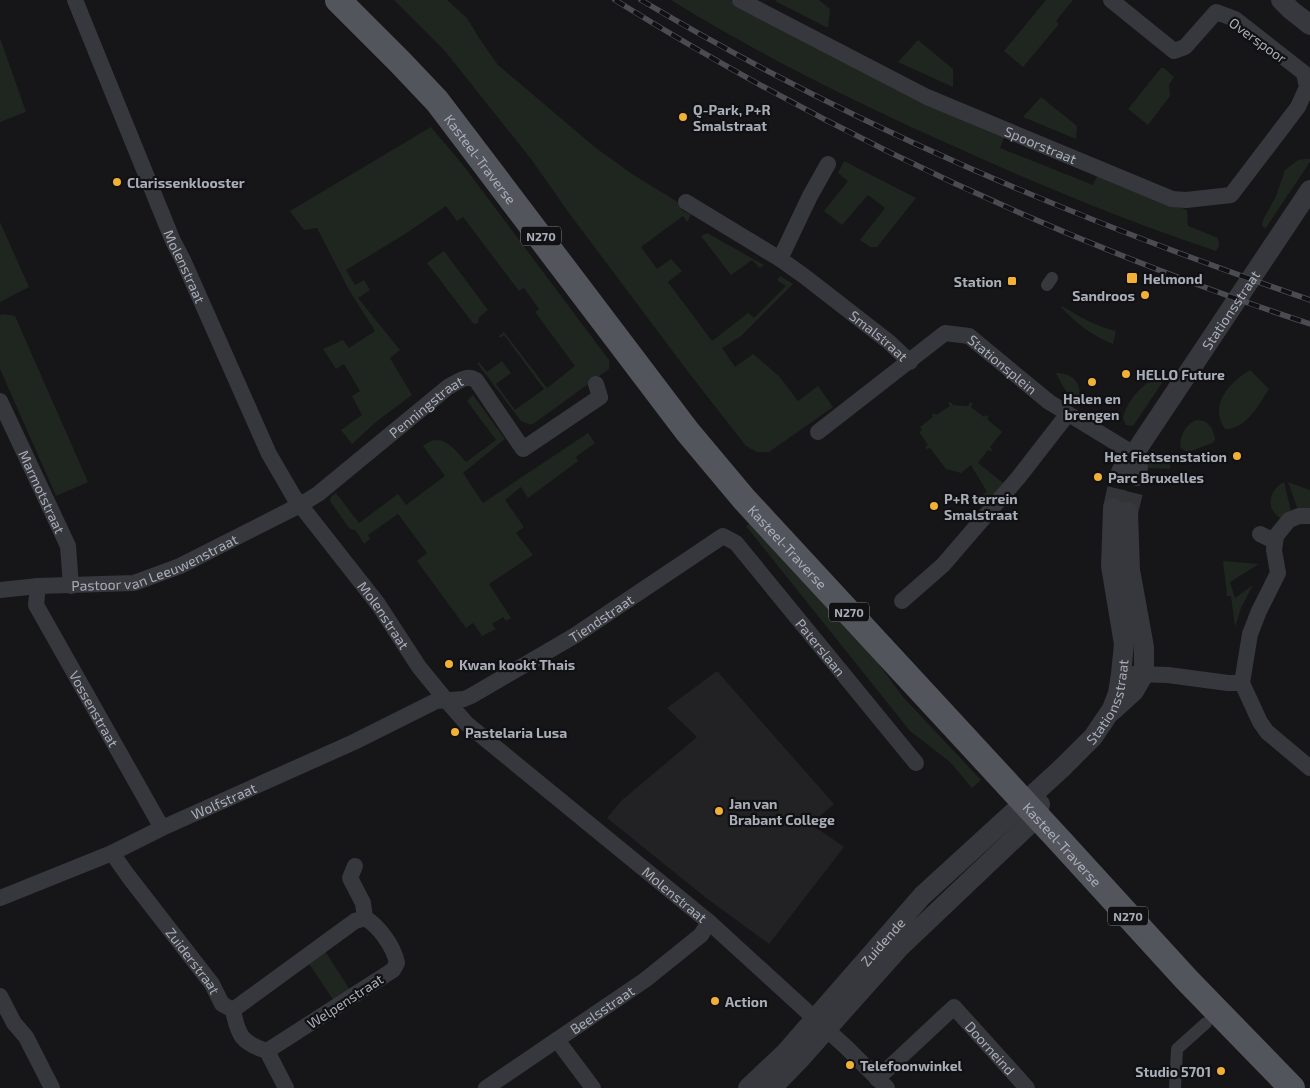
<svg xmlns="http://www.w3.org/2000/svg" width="1310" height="1088" font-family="'Exo 2',sans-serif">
	<rect width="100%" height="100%" fill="#161618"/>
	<!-- built -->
	<path fill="#222225" d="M 717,671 L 834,804 L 811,824 L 844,847 L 769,944 L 705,897 L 607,818 L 621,801 L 697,737 L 667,708 Z"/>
	<!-- green -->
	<path fill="#1e261f" d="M 394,0 L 447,0 L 467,18 L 481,41 L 498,65 L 596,148 L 632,174 L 676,201 L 682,210 L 691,215 L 687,222 L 683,216 L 641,247 L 657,269 L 671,259 L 682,271 L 668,282 L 712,341 L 748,313 L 754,318 L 786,286 L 777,280 L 780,276 L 793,284 L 741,336 L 722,348 L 735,367 L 753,354 L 779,376 L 798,401 L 818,386 L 833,407 L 769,452 L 757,452 L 746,446 L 689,373 L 569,213 L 531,159 L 445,51 Z
		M 671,0 L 730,0 L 823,51 L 1005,135 L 1000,148 L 1093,185 L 1098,174 L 1187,210 L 1188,226 L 1218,238 L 1219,246 L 1216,251 C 1128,222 1044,187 960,149 C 861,105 763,57 671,0 Z
		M 777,0 L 819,0 L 830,9 L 828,28 L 775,1 Z
		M 1046,0 L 1073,0 L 1056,21 L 1059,24 L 1023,67 L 1004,51 Z
		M 0,38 L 26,112 L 0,122 Z
		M 918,40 L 953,69 L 953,87 L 898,62 Z
		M 1161,68 L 1164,68 L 1174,77 L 1169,85 L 1170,96 L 1148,125 L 1128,109 Z
		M 1041,97 L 1077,126 L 1076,139 L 1023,117 Z
		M 431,127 L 463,165 L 609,360 L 609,369 L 533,424 L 529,424 L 521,421 L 477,363 L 479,362 L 487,372 L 502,361 L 511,373 L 496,384 L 515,410 L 544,389 L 504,335 L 500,338 L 499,336 L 504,332 L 547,388 L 575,366 L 535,312 L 539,309 L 524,288 L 519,291 L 463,217 L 457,221 L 446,206 L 405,234 L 346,270 L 355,285 L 364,280 L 370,290 L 358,298 L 400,350 L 390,358 L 412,395 L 376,422 L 352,444 L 341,430 L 362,415 L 352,396 L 360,391 L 344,364 L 336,369 L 323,349 L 343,340 L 349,348 L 375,331 L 349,290 L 317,228 L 304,230 L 290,211 Z
		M 1304,159 L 1310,159 L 1310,162 L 1265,229 L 1262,225 L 1263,220 L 1276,196 L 1285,170 L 1298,160 Z
		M 844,161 L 916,198 L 877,247 L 870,247 L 860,240 L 885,208 L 868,195 L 842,225 L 824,211 L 848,181 L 838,173 Z
		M 0,222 L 29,287 L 0,302 Z
		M 707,233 L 764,265 L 760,268 L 752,260 L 731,275 L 701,236 Z
		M 444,251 L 488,310 L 479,317 L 478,323 L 474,324 L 472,322 L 427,263 Z
		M 1062,306 C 1080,317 1095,326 1116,331 L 1113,344 C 1091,335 1077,324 1061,307 Z
		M 2,314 L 15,316 L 88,482 L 56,496 L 0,369 L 0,315 Z
		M 1250,370 L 1269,389 C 1259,404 1246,430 1225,429 C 1208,405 1230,382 1250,370 Z
		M 1056,373 C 1077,373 1084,388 1077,406 L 1062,385 Z
		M 1158,375 L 1162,375 L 1166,377 L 1133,426 L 1126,425 L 1123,418 C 1128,398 1142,386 1158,375 Z
		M 473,395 L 505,439 L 463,473 L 483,503 L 588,433 L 595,443 L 576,457 L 578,461 L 528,498 L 521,487 L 505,500 L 524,527 L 516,533 L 533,555 L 489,584 L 511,618 L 506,621 L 503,617 L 492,624 L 496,629 L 482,636 L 473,623 L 466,628 L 417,561 L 427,553 L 398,514 L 368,535 L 370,539 L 364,544 L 356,531 L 349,528 L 330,501 L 331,497 L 336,493 L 359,523 L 398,494 L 406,505 L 445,476 L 423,446 C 440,430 455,449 466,462 L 496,440 L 467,401 Z
		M 951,402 L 953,405 L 968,406 L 970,402 L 973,404 L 971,407 L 984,417 L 986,415 L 989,417 L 987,419 L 1002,432 L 990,447 L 992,449 L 991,452 L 988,450 L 978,463 L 1007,486 L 986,511 L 977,498 L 987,492 L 971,465 L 961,473 L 946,469 L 930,448 L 927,449 L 925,447 L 928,445 L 919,432 L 922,430 L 920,427 L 933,417 L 932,415 L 934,413 L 936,415 L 950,406 L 948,403 Z
		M 1197,420 C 1209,420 1214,429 1215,440 L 1212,443 L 1191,451 L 1185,451 L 1180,447 C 1180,436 1186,423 1197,420 Z
		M 1153,449 L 1165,462 L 1170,464 L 1170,469 L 1144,468 Z
		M 1284,482 L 1291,511 L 1280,518 C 1265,508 1269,490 1284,482 Z
		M 1288,482 L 1310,490 L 1310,510 L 1298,510 Z
		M 752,522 L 861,640 L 903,697 L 981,780 L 972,788 L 950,762 L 910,731 L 746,526 Z
		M 1223,561 L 1259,564 L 1230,582 L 1235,598 L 1253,585 L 1241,608 L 1235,627 L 1231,596 L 1227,596 Z
		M 325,951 L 352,993 L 336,1004 L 308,962 Z"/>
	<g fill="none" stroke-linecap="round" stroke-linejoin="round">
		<!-- tertiary-tunnel -->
		<path stroke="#333438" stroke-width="20" stroke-dasharray="20 10" stroke-linecap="butt" d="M 1113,508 L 1121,472
			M 1128,512 L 1137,476"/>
		<!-- pedestrian -->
		<path stroke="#37383d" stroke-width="12" d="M 1047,285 L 1052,278
			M 1175,1088 L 1177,1049 L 1206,1023"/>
		<!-- minor -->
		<g stroke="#37383d" stroke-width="16">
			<path id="s1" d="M 75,0 L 173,241 L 183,260 L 269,454 L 294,497 L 378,604 L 419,667 L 446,700 L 467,724 L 709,922 L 847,1048 L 887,1088"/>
			<path id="s2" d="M 740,0 L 927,97 L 1172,199 L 1186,200 L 1231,195 L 1298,107 L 1307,87 L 1304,73 L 1235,19 L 1216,12 L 1185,47 L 1174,51 L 1111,0"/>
			<path id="s3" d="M 686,202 L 780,259 L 804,276 L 889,342 L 910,362"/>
			<path d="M 780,259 L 810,196 L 828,164"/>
			<path id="s4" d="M 0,401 L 68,546 L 71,586"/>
			<path id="s5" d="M 818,432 L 945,333 L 969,336 L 1049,402 L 1134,454"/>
			<path d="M 1310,516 L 1299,516 L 1289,520 L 1276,536 L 1274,550 L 1278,573 L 1259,611 L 1250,634 L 1242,683 L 1260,722 L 1267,732 L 1310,768"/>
			<path d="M 1260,534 L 1274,541"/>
			<path id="s6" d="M 38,586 L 36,605 L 162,828"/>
			<path id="s7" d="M 0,590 L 38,586 L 134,583 L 180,566 L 300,505 L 318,494 L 448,387 C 458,382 466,374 476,380 L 523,449 L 600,397 L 596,384"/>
			<path d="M 902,601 L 943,565 L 1018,478 L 1067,415"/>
			<path d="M 1133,674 L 1168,675 L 1228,683 L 1242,683"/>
			<path id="s8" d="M 112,853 L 129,877 L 212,984 L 222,1004 L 233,1010 C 238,1036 242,1043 267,1051 L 286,1088"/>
			<path d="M 355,866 L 350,878 L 363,903 L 365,918"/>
			<path id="s9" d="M 0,898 L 112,853 L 162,828 L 354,742 L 436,701 L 464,699 L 471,696 L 574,636 L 723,536 L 736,543 L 916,763"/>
			<path d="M 0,996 L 14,1023 L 26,1037 L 52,1088"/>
			<path d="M 233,1010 L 355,921 L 365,918 C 379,926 394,947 397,963 L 393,970 L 267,1051"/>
			<path d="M 557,1040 L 593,1088"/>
			<path id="s10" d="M 877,1079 L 954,1007 L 1027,1088"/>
			<path id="s11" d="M 486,1088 L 645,980 L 701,935 L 709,922"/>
		</g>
		<!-- tertiary -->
		<g stroke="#37383d" stroke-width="20">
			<path d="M 1281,0 L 1291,10 L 1310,25"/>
			<path d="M 1134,454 L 1138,465 L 1137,476"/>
			<path id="s12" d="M 1121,472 L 1129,458 L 1134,454 L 1310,190"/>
			<path d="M 1112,711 L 1134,691 L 1144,674 L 1144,647 L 1130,570 L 1128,512"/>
			<path id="s13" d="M 748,1088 L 785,1053 L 922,896 L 1063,767 L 1093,737 L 1112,709 L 1118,693 L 1121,674 L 1124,644 L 1111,566 L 1113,508"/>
			<path d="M 772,1088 L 800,1059 L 899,948 L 1037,817 L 1040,804"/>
		</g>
		<!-- primary -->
		<path stroke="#53555c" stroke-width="26" id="s14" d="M 338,0 L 400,62 L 437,101 L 687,431 L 744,499 L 1061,842 L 1187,980 L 1292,1088"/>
		<!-- rail casing -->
		<g stroke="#4a4c52" stroke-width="5.5">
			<path id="rail" d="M 615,0 C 834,136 1065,243 1310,324
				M 641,0 C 852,126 1078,220 1310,300"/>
		</g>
		<!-- rail -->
		<use href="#rail" stroke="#111113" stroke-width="4" stroke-dasharray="11" stroke-linecap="butt"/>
	</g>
	<!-- markers -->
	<g fill="#f2b134" stroke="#111113" stroke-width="2">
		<circle cx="683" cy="117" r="5"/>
		<circle cx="117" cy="182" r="5"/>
		<rect x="1126" y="272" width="12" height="12" rx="2.5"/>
		<rect x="1007" y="276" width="10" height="10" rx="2.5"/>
		<circle cx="1145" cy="295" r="5"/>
		<circle cx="1126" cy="374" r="5"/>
		<circle cx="1092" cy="382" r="5"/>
		<circle cx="1237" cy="456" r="5"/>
		<circle cx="1098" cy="477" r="5"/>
		<circle cx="934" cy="506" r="5"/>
		<circle cx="449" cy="664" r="5"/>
		<circle cx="455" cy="732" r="5"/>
		<circle cx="719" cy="811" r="5"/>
		<circle cx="715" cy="1001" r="5"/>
		<circle cx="850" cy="1065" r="5"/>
		<circle cx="1221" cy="1071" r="5"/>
	</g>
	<g text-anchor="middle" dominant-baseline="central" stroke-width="4.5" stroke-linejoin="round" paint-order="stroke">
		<!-- shield labels -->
		<g fill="#111113" stroke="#7b7e86" stroke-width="1">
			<rect x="521" y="226.5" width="40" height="19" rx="4"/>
			<rect x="829" y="602.5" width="40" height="19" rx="4"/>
			<rect x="1108" y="906.5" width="40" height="19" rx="4"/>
		</g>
		<g font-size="12" font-weight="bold" fill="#a8adb8">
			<text x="541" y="236">N270</text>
			<text x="849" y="612">N270</text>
			<text x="1128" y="916">N270</text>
		</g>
		<!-- street labels -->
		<g font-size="14" fill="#a8adb8" stroke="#111113">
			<text transform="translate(1258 40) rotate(36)">Overspoor</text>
			<text stroke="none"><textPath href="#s2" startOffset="334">Spoorstraat</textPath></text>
			<text stroke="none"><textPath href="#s14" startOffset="214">Kasteel-Traverse</textPath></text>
			<text stroke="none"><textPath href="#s1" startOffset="288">Molenstraat</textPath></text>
			<text stroke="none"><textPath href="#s12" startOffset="196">Stationsstraat</textPath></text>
			<text stroke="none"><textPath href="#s3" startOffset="235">Smalstraat</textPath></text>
			<text stroke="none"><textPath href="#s5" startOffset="229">Stationsplein</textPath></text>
			<text stroke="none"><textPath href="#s7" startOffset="478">Penningstraat</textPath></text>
			<text stroke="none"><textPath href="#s4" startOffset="100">Marmotstraat</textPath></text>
			<text stroke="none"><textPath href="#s14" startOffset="709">Kasteel-Traverse</textPath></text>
			<text stroke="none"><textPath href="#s7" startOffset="159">Pastoor van Leeuwenstraat</textPath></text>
			<text stroke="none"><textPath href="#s1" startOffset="692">Molenstraat</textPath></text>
			<text stroke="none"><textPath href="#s9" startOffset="666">Tiendstraat</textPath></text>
			<text stroke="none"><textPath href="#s9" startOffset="962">Paterslaan</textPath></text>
			<text stroke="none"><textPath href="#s13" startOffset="532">Stationsstraat</textPath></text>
			<text stroke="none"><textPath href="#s6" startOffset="138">Vossenstraat</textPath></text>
			<text stroke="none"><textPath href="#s9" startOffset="244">Wolfstraat</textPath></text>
			<text stroke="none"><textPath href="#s14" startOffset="1114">Kasteel-Traverse</textPath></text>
			<text stroke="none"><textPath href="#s1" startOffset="1098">Molenstraat</textPath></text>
			<text stroke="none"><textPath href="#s13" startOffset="199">Zuidende</textPath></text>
			<text stroke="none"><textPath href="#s8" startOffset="135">Zuiderstraat</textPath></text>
			<text transform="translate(345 1001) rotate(-33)">Welpenstraat</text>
			<text stroke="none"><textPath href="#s11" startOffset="140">Beelsstraat</textPath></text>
			<text stroke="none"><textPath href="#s10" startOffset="160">Doorneind</textPath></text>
		</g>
		<!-- poi labels -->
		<g font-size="14" font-weight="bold" fill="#a8adb8" stroke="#111113" text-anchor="start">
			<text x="693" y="109">Q-Park, P+R<tspan x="693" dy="16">Smalstraat</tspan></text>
			<text x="127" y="182">Clarissenklooster</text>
			<text x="1143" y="278">Helmond</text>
			<text x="1002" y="281" text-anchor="end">Station</text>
			<text x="1135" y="295" text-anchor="end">Sandroos</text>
			<text x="1136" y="374">HELLO Future</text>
			<text x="1092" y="398" text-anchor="middle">Halen en<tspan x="1092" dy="16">brengen</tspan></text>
			<text x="1227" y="456" text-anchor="end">Het Fietsenstation</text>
			<text x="1108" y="477">Parc Bruxelles</text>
			<text x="944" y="498">P+R terrein<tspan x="944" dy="16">Smalstraat</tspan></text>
			<text x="459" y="664">Kwan kookt Thais</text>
			<text x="465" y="732">Pastelaria Lusa</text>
			<text x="729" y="803">Jan van<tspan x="729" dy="16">Brabant College</tspan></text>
			<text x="725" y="1001">Action</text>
			<text x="860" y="1065">Telefoonwinkel</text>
			<text x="1211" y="1071" text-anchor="end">Studio 5701</text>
		</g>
	</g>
</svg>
